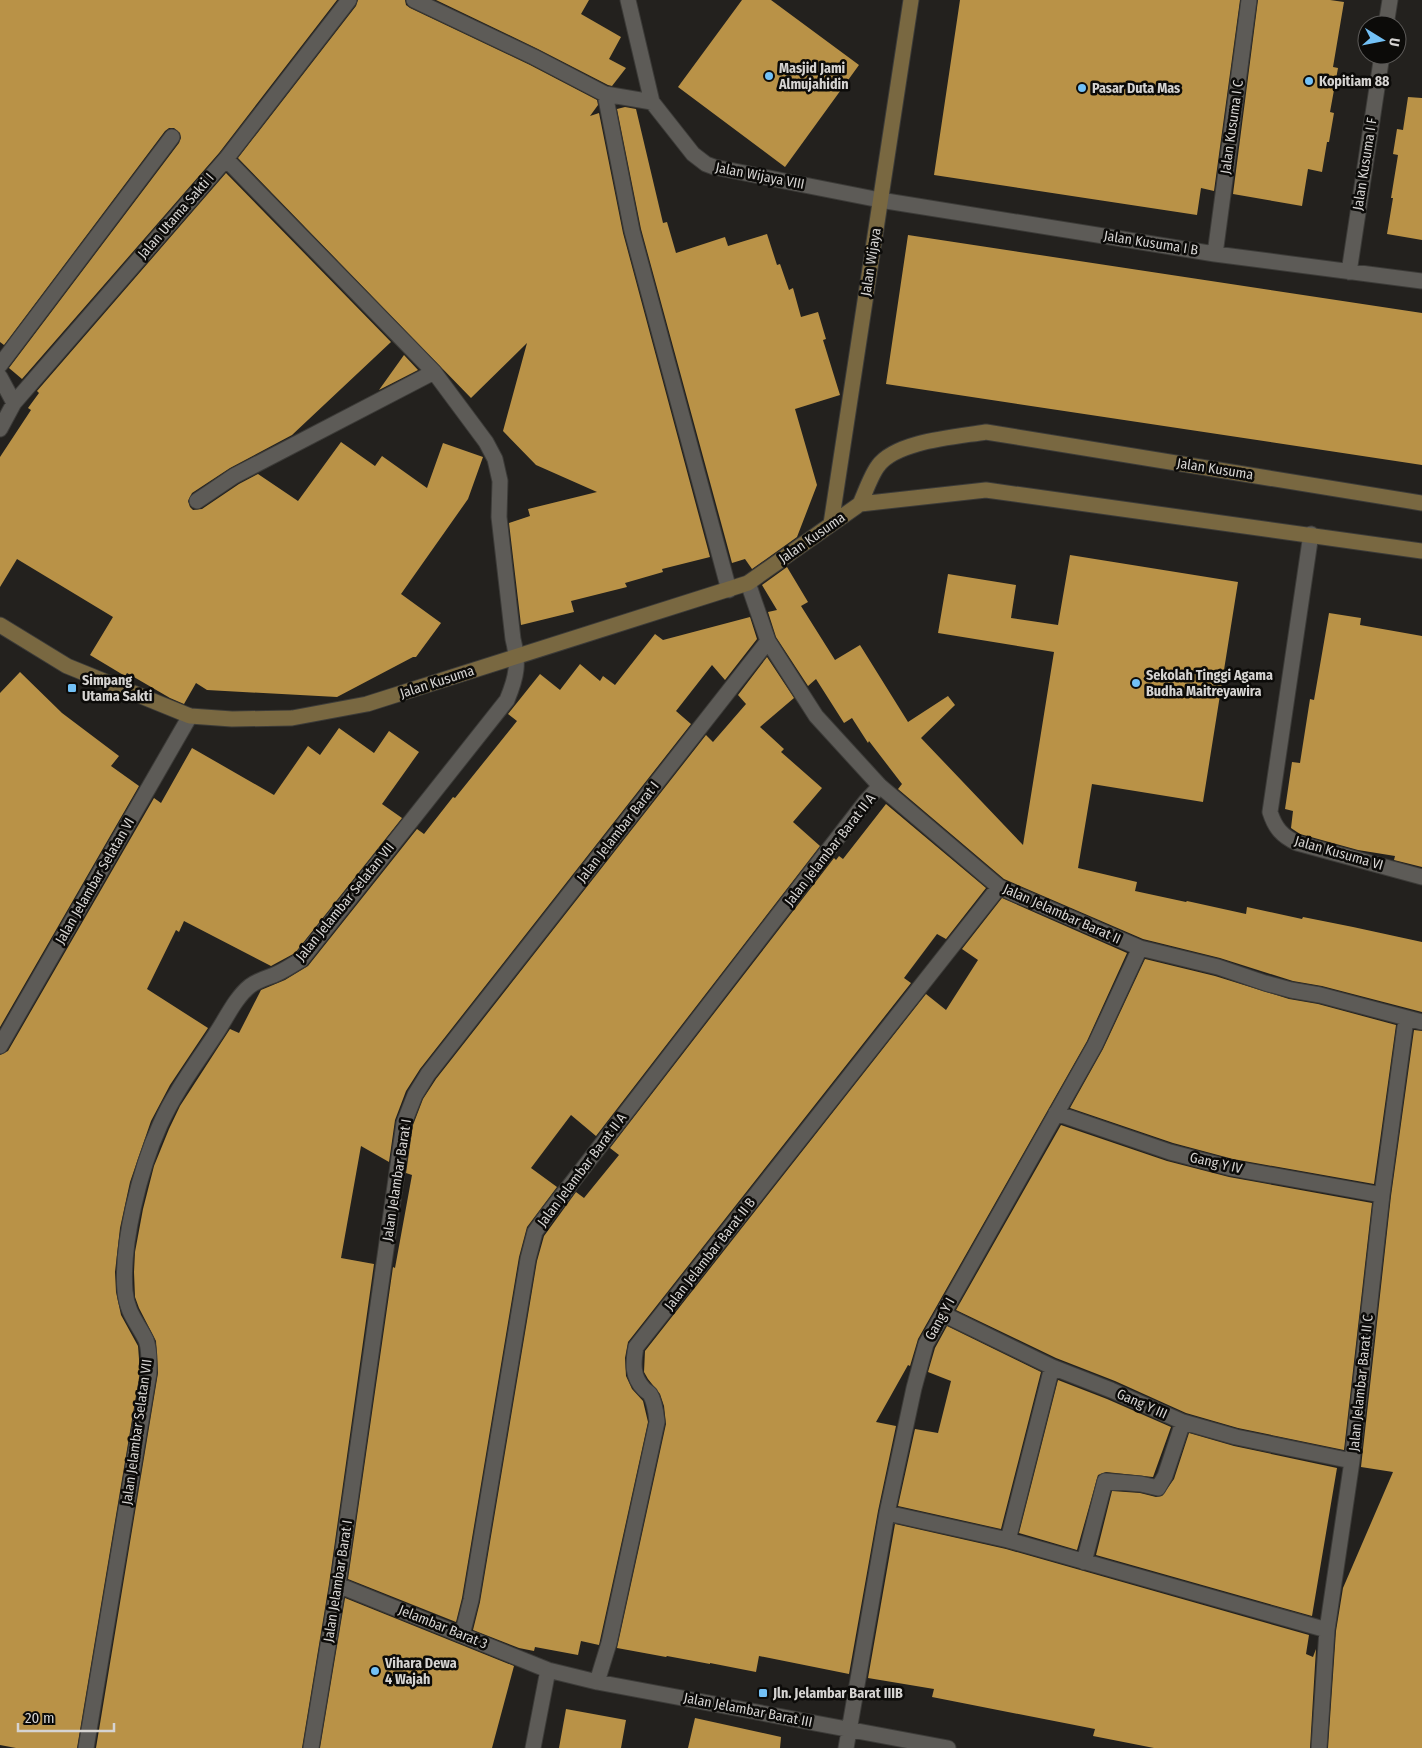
<svg xmlns="http://www.w3.org/2000/svg" width="1422" height="1748" font-family="'Fira Sans Condensed',sans-serif">
	<rect width="100%" height="100%" fill="#23211e"/>
	<!-- building -->
	<path fill="#b99247" d="M 0,0 L 337,0 L 219,153 L 22,379 L 9,368 L 179,143 L 181,138 L 180,133 L 174,128 L 169,128 L 165,131 L 4,345 L 0,342 Z
		M 358,0 L 405,0 L 406,5 L 410,8 L 530,65 L 597,100 L 598,105 L 590,116 L 599,113 L 623,233 L 710,557 L 662,569 L 663,572 L 625,583 L 627,587 L 571,601 L 574,612 L 521,625 L 509,523 L 530,516 L 528,509 L 597,492 L 536,465 L 503,431 L 527,343 L 471,398 L 238,158 L 356,6 Z
		M 436,0 L 589,0 L 581,14 L 621,37 L 609,59 L 626,68 L 612,86 L 608,85 L 538,49 Z
		M 742,0 L 771,0 L 859,65 L 785,167 L 678,87 Z
		M 960,0 L 1240,0 L 1214,191 L 1201,188 L 1197,215 L 934,175 Z
		M 1258,0 L 1330,0 L 1344,2 L 1333,67 L 1338,68 L 1330,112 L 1334,113 L 1329,142 L 1327,142 L 1322,172 L 1308,169 L 1302,206 L 1233,194 Z
		M 1408,97 L 1422,98 L 1422,240 L 1387,234 L 1393,198 L 1391,198 L 1398,155 L 1393,154 L 1397,129 L 1403,130 Z
		M 625,107 L 636,109 L 663,223 L 667,222 L 676,253 L 725,237 L 728,246 L 767,234 L 777,265 L 780,264 L 789,290 L 793,288 L 801,317 L 818,312 L 826,339 L 823,340 L 840,395 L 795,409 L 817,485 L 797,537 L 752,569 L 745,559 L 732,563 L 641,229 L 617,109 Z
		M 226,173 L 391,342 L 292,435 L 230,468 L 192,493 L 188,501 L 190,507 L 193,510 L 202,509 L 239,484 L 258,474 L 298,501 L 341,442 L 375,466 L 382,456 L 427,488 L 443,443 L 483,457 L 468,499 L 401,594 L 441,623 L 416,657 L 413,657 L 337,697 L 207,690 L 196,683 L 184,704 L 170,698 L 127,673 L 125,676 L 90,655 L 113,617 L 17,559 L 0,587 L 0,457 L 31,410 L 28,408 L 39,393 L 37,391 Z
		M 908,235 L 1422,313 L 1422,465 L 886,384 Z
		M 404,355 L 418,370 L 379,390 Z
		M 1070,555 L 1238,582 L 1203,802 L 1092,784 L 1078,868 L 1137,882 L 1135,891 L 1186,902 L 1187,901 L 1246,914 L 1247,907 L 1302,919 L 1303,917 L 1353,927 L 1422,942 L 1422,1012 L 1322,986 L 1293,981 L 1220,958 L 1143,939 L 1004,879 L 898,789 L 902,784 L 869,741 L 868,743 L 852,718 L 844,723 L 816,679 L 808,686 L 776,637 L 768,612 L 777,610 L 762,585 L 787,567 L 808,602 L 801,606 L 835,660 L 860,645 L 908,722 L 948,696 L 955,705 L 921,738 L 1023,845 L 1054,652 L 938,633 L 948,574 L 1016,585 L 1011,618 L 1058,625 Z
		M 1329,613 L 1361,618 L 1360,625 L 1422,636 L 1422,867 L 1394,860 L 1395,856 L 1358,850 L 1300,834 L 1291,828 L 1293,811 L 1285,809 L 1292,762 L 1300,763 L 1310,699 L 1314,700 Z
		M 750,617 L 757,639 L 725,680 L 712,665 L 676,711 L 691,724 L 420,1069 L 406,1091 L 395,1120 L 389,1162 L 361,1146 L 341,1258 L 374,1264 L 329,1584 L 302,1748 L 96,1748 L 158,1373 L 156,1341 L 139,1308 L 135,1297 L 134,1272 L 135,1252 L 143,1209 L 154,1166 L 169,1129 L 180,1106 L 230,1029 L 239,1033 L 261,990 L 285,980 L 308,966 L 417,829 L 424,834 L 453,797 L 455,798 L 517,721 L 508,714 L 540,674 L 560,690 L 580,664 L 600,681 L 603,676 L 615,685 L 655,634 L 663,640 Z
		M 767,657 L 794,698 L 760,727 L 784,749 L 781,752 L 822,788 L 793,822 L 820,846 L 596,1136 L 571,1115 L 531,1168 L 557,1187 L 527,1227 L 519,1257 L 462,1598 L 456,1622 L 348,1579 L 393,1267 L 395,1268 L 412,1175 L 406,1173 L 413,1125 L 423,1099 L 436,1079 L 706,735 L 713,742 L 746,704 L 738,695 Z
		M 20,672 L 62,713 L 119,756 L 111,766 L 139,786 L 0,1027 L 0,693 Z
		M 339,728 L 374,753 L 389,731 L 419,752 L 382,804 L 402,818 L 295,953 L 271,966 L 184,921 L 179,932 L 176,930 L 147,989 L 208,1028 L 170,1085 L 151,1121 L 130,1182 L 120,1228 L 115,1272 L 116,1292 L 121,1315 L 138,1346 L 140,1372 L 77,1748 L 16,1748 L 0,1745 L 0,1055 L 8,1051 L 154,798 L 161,803 L 192,748 L 274,795 L 308,746 L 320,755 Z
		M 886,804 L 986,888 L 946,939 L 937,934 L 904,978 L 911,983 L 628,1342 L 625,1358 L 626,1376 L 632,1389 L 643,1401 L 648,1422 L 599,1645 L 581,1641 L 578,1655 L 535,1647 L 534,1651 L 519,1648 L 473,1630 L 480,1602 L 537,1261 L 544,1236 L 576,1192 L 584,1198 L 619,1155 L 610,1148 L 834,858 L 836,860 L 839,856 L 843,859 Z
		M 1002,898 L 1127,953 L 1087,1041 L 918,1339 L 910,1366 L 908,1365 L 876,1422 L 896,1426 L 878,1511 L 849,1674 L 759,1656 L 756,1672 L 710,1663 L 710,1664 L 667,1656 L 666,1657 L 617,1648 L 666,1424 L 664,1406 L 660,1394 L 648,1379 L 644,1372 L 645,1351 L 926,994 L 946,1010 L 978,960 L 962,949 Z
		M 1145,959 L 1215,976 L 1289,999 L 1318,1004 L 1396,1025 L 1374,1184 L 1233,1159 L 1173,1143 L 1070,1108 L 1103,1049 Z
		M 1414,1030 L 1422,1031 L 1422,1748 L 1328,1748 L 1336,1631 L 1343,1588 L 1393,1472 L 1361,1467 L 1391,1196 Z
		M 1061,1125 L 1167,1161 L 1229,1177 L 1372,1203 L 1344,1450 L 1238,1428 L 1186,1413 L 1115,1381 L 1056,1358 L 956,1310 Z
		M 947,1326 L 1041,1372 L 1001,1529 L 898,1506 L 915,1429 L 938,1433 L 951,1381 L 928,1372 L 935,1348 Z
		M 1058,1380 L 1107,1399 L 1171,1427 L 1153,1477 L 1106,1472 L 1098,1475 L 1077,1550 L 1019,1533 Z
		M 1189,1433 L 1234,1446 L 1337,1468 L 1312,1616 L 1096,1555 L 1112,1491 L 1140,1493 L 1156,1497 L 1162,1496 L 1174,1479 Z
		M 895,1524 L 1006,1549 L 1309,1635 L 1306,1654 L 1313,1657 L 1316,1649 L 1310,1748 L 1154,1748 L 1093,1736 L 1095,1729 L 932,1697 L 934,1689 L 868,1678 Z
		M 345,1598 L 514,1666 L 492,1748 L 320,1748 Z
		M 566,1709 L 626,1720 L 621,1748 L 559,1748 Z
		M 695,1718 L 781,1737 L 780,1748 L 688,1748 Z"/>
	<g fill="none" stroke-linecap="round" stroke-linejoin="round">
		<!-- street casing -->
		<g stroke="#3c3b38" stroke-width="17">
			<path id="street" d="M 414,0 L 534,57 L 605,94 L 652,102
				M 628,0 L 652,102 L 693,154 L 706,164 L 714,167 L 880,200 L 1215,254 L 1422,281
				M 1386,25 L 1390,0
				M 605,94 L 632,231 L 729,590
				M 1215,254 L 1249,0
				M 1349,272 L 1382,55
				M 0,365 L 172,137
				M 0,377 L 14,403
				M 0,429 L 14,403 L 226,159 L 349,0
				M 197,501 L 234,476 L 434,372
				M 1311,534 L 1270,812 C 1275,828 1282,836 1297,843 L 1422,877
				M 768,641 L 816,716 L 880,786 L 999,887 L 1140,948 L 1218,967 L 1265,983 L 1291,990 L 1320,995 L 1422,1022
				M 0,1046 L 190,716
				M 1056,1113 L 1170,1152 L 1231,1168 L 1382,1195
				M 943,1314 L 1052,1367 L 1111,1390 L 1183,1422 L 1236,1437 L 1352,1461
				M 887,1513 L 1008,1540 L 1327,1630
				M 1008,1540 L 1052,1367
				M 1084,1562 L 1105,1481 L 1141,1484 L 1158,1488 L 1165,1476 L 1183,1422
				M 338,1585 L 548,1670 L 597,1682 L 948,1748
				M 462,1635 L 471,1600 L 528,1259 L 535,1232 L 547,1215 L 866,801 L 880,786
				M 597,1682 L 609,1643 L 657,1422 C 656,1413 655,1402 650,1394 C 648,1392 646,1391 644,1389 C 632,1377 633,1363 636,1347 L 999,887
				M 86,1748 L 149,1373 C 149,1363 150,1350 146,1340 C 137,1322 127,1313 125,1291 C 121,1244 140,1169 160,1125 C 174,1093 196,1064 215,1035 C 226,1019 235,998 250,986 C 258,980 266,978 274,975 C 284,971 292,965 301,960 L 507,700 C 517,676 519,663 513,639 L 499,517 L 500,481 L 495,459 L 486,442 L 434,372 L 226,159
				M 311,1748 L 338,1585 L 404,1123 L 415,1095 L 428,1074 L 768,641 L 748,583
				M 533,1748 L 548,1670
				M 846,1748 L 887,1513 L 914,1388 L 926,1344 L 1095,1045 L 1140,948
				M 1319,1748 L 1327,1630 L 1352,1461 L 1382,1195 L 1406,1019"/>
		</g>
		<!-- secondary casing -->
		<g stroke="#3c3b38" stroke-width="17">
			<path id="secondary" d="M 860,504 C 865,493 871,475 878,466 C 896,441 956,437 986,432 L 1422,503
				M 831,524 L 911,0
				M 0,625 L 67,666 L 190,716 L 232,719 L 292,718 L 367,704 L 748,583 L 860,504 L 986,490 L 1422,551"/>
		</g>
		<!-- street -->
		<use href="#street" stroke="#5d5b57" stroke-width="15"/>
		<!-- secondary -->
		<use href="#secondary" stroke="#796841" stroke-width="15"/>
	</g>
	<!-- markers -->
	<g fill="#73c1f6" stroke="#0c0b09" stroke-width="2">
		<circle cx="769" cy="76" r="5"/>
		<circle cx="1309" cy="81" r="5"/>
		<circle cx="1082" cy="88" r="5"/>
		<circle cx="1136" cy="683" r="5"/>
		<rect x="67" y="683" width="10" height="10" rx="2.5"/>
		<circle cx="375" cy="1671" r="5"/>
		<rect x="758" y="1688" width="10" height="10" rx="2.5"/>
	</g>
	<g text-anchor="middle" dominant-baseline="central" stroke-width="5" stroke-linejoin="round" paint-order="stroke">
		<!-- poi labels -->
		<g font-size="14" font-weight="bold" fill="#d6d4d2" stroke="#0c0b09" text-anchor="start">
			<text x="779" y="68">Masjid Jami<tspan x="779" dy="16">Almujahidin</tspan></text>
			<text x="1319" y="81">Kopitiam 88</text>
			<text x="1092" y="88">Pasar Duta Mas</text>
			<text x="1146" y="675">Sekolah Tinggi Agama<tspan x="1146" dy="16">Budha Maitreyawira</tspan></text>
			<text x="82" y="680">Simpang<tspan x="82" dy="16">Utama Sakti</tspan></text>
			<text x="385" y="1663">Vihara Dewa<tspan x="385" dy="16">4 Wajah</tspan></text>
			<text x="773" y="1693">Jln. Jelambar Barat IIIB</text>
		</g>
		<!-- street labels -->
		<g font-size="14" fill="#d6d4d2" stroke="#0c0b09">
			<text transform="translate(1232 127) rotate(-82)">Jalan Kusuma I C</text>
			<text transform="translate(1365 164) rotate(-81)">Jalan Kusuma I F</text>
			<text transform="translate(760 176) rotate(11)">Jalan Wijaya VIII</text>
			<text transform="translate(176 216) rotate(-49)">Jalan Utama Sakti I</text>
			<text transform="translate(1151 243) rotate(9)">Jalan Kusuma I B</text>
			<text transform="translate(871 262) rotate(-81)">Jalan Wijaya</text>
			<text transform="translate(1215 469) rotate(9)">Jalan Kusuma</text>
			<text transform="translate(812 538) rotate(-35)">Jalan Kusuma</text>
			<text transform="translate(437 682) rotate(-18)">Jalan Kusuma</text>
			<text transform="translate(618 832) rotate(-52)">Jalan Jelambar Barat I</text>
			<text transform="translate(830 850) rotate(-52)">Jalan Jelambar Barat II A</text>
			<text transform="translate(1339 853) rotate(16)">Jalan Kusuma VI</text>
			<text transform="translate(95 881) rotate(-60)">Jalan Jelambar Selatan VI</text>
			<text transform="translate(345 902) rotate(-51)">Jalan Jelambar Selatan VII</text>
			<text transform="translate(1062 914) rotate(24)">Jalan Jelambar Barat II</text>
			<text transform="translate(1216 1163) rotate(13)">Gang Y IV</text>
			<text transform="translate(582 1170) rotate(-53)">Jalan Jelambar Barat II A</text>
			<text transform="translate(397 1180) rotate(-81)">Jalan Jelambar Barat I</text>
			<text transform="translate(710 1254) rotate(-52)">Jalan Jelambar Barat II B</text>
			<text transform="translate(940 1319) rotate(-61)">Gang Y I</text>
			<text transform="translate(1361 1383) rotate(-84)">Jalan Jelambar Barat II C</text>
			<text transform="translate(1142 1404) rotate(24)">Gang Y III</text>
			<text transform="translate(137 1432) rotate(-82)">Jalan Jelambar Selatan VII</text>
			<text transform="translate(338 1581) rotate(-81)">Jalan Jelambar Barat I</text>
			<text transform="translate(443 1627) rotate(22)">Jelambar Barat 3</text>
			<text transform="translate(748 1710) rotate(11)">Jalan Jelambar Barat III</text>
		</g>
	</g>
	<!-- north arrow -->
	<g transform="translate(1382 40) rotate(100)"><circle r="24" fill="#0c0b09" stroke="#5d5b59"/>
	<path d="M0-4L9 19L0 12L-9 19Z" fill="#73c1f6"/>
	<text y="-8" font-size="14" font-weight="bold" text-anchor="middle" fill="#d6d4d2">U</text>
	</g>
	<!-- scale -->
	<path d="M18 1723v8h96v-8" fill="none" stroke="#d6d4d2" stroke-width="2.5"/>
	<text x="25" y="1723" font-size="15" fill="#d6d4d2" stroke="#0c0b09" stroke-width="4" paint-order="stroke">20 m</text>
</svg>
